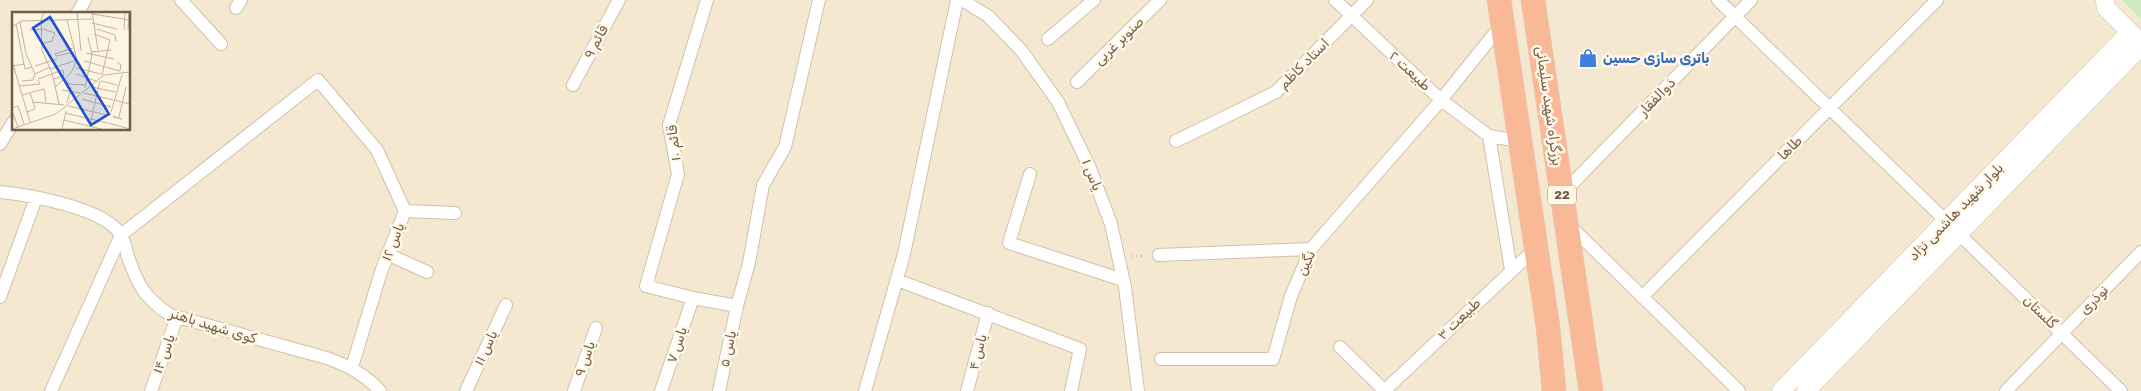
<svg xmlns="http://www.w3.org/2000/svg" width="2141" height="391" font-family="Rubik,Vazirmatn,sans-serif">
	<rect width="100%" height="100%" fill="#fdf5e2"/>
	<!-- residential -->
	<path fill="#f5e8d0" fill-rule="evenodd" d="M 0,0 L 2141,0 L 2141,391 L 0,391 ZM 14,14 L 129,14 L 129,129 L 14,129 Z"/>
	<!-- green -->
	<path fill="#ceebc0" d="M 2122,0 L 2141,0 L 2141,19 Z"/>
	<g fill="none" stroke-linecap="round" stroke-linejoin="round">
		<!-- street casing -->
		<g stroke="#d1c0ab" stroke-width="14">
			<path id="street" d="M 181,0 L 221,44
				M 707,0 L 669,125 L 678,174 L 646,286 L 693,298 L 737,306 L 749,263 L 763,185 L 785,147 L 819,0
				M 962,0 L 988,16 L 1021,50 L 1058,102 L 1089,166 L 1111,224 L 1125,287 L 1138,391
				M 1335,0 L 1441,100 L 1489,136 L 1520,141
				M 1718,0 L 1946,221
				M 236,8 L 241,0
				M 77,14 L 85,0
				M 1048,39 L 1094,0
				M 1077,82 L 1160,0
				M 573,85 L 619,0
				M 1489,136 L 1511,270
				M 1176,141 L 1276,92 L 1367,0
				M 0,144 L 14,121
				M 1030,174 L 1009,243 L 1123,280
				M 0,192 C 30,195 105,208 121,235 C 125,242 126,251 128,257 C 139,287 144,297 170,315 L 327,358 C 348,366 365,374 380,391
				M 1562,194 L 1751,0
				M 405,211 L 455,213
				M 1568,224 L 1739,391
				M 1959,234 L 2121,391
				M 387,254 L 427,272
				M 1159,255 L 1311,249
				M 897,280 L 1080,349 L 1071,391
				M 0,297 L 36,198
				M 1642,297 L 1937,0
				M 1340,347 L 1385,391
				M 1161,359 L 1273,359 L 1291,296 L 1311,249 L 1441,100 L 1503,23
				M 51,391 L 121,235 L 318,80 L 377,150 L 405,211 L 381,272 L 352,367
				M 151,391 L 177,317
				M 466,391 L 506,305
				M 574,391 L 596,328
				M 661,391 L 693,298
				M 719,391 L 737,306
				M 865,391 L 904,254 L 957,0
				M 967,391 L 988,313
				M 1384,391 L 1536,248
				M 2006,391 L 2141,252"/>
		</g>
		<!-- secondary casing -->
		<g stroke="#d4c0a8" stroke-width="19">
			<path id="secondary" d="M 2105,0 L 2106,8 L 2137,39
				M 1781,391 L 2130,32
				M 1806,391 L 2141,46"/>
		</g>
		<!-- highway casing -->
		<g stroke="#ded8d3" stroke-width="25">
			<path id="highway" d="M 1499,0 L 1548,327 L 1554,391
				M 1533,0 L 1591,391"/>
		</g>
		<!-- path -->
		<path stroke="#d9b99c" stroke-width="2.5" stroke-dasharray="1 4" stroke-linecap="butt" d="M 1131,256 L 1145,256"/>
		<!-- street -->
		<use href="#street" stroke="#fff" stroke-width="12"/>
		<!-- secondary -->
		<use href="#secondary" stroke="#fff" stroke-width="18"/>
		<!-- highway -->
		<use href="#highway" stroke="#fab996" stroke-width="24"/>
	</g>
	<!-- icons -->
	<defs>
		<g id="shop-bare" transform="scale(1.5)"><path d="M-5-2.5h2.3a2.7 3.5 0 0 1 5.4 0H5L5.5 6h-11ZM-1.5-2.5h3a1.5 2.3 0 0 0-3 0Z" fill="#3f7fe0" stroke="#fff8e9" stroke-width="2.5" paint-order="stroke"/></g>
	</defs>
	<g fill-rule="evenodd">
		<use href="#shop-bare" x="1588" y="58"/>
	</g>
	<g text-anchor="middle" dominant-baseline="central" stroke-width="5" stroke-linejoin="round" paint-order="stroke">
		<!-- shield labels -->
		<rect fill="#fff8e9" stroke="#9f8b78" stroke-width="1" x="1548" y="185.5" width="28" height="19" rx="4"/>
		<g font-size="12" font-weight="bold" fill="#765c47">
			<text x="1562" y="195">22</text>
		</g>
		<!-- street labels -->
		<g font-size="14" fill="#765c47" stroke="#fff8e9">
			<text transform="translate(1119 41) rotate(-44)">صنوبر غربی</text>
			<text transform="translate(596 42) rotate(-62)">قائم ۹</text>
			<text transform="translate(1304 64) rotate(-45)">استاد کاظم</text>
			<text transform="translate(1410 71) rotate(43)">طبیعت ۲</text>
			<text transform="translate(1657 97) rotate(-46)">ذوالفقار</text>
			<text transform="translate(1549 106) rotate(82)">بزرگراه شهید سلیمانی</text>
			<text transform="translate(674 143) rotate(-97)">قائم ۱۰</text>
			<text transform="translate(1790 148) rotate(-45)">طاها</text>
			<text transform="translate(1092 175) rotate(68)">یاس ۱</text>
			<text transform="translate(1956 212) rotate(-46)">بلوار شهید هاشمی نژاد</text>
			<text transform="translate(393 242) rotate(-68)">یاس ۱۲</text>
			<text transform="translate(1306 263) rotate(-65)">نگین</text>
			<text transform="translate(2094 300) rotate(-46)">نوذری</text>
			<text transform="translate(2040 312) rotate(44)">گلستان</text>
			<text transform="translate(1459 319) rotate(-44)">طبیعت ٣</text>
			<text transform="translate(213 326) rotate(17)">کوی شهید باهنر</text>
			<text transform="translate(677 345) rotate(-71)">یاس ۷</text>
			<text transform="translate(486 348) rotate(-65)">یاس ۱۱</text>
			<text transform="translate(728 349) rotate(-78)">یاس ۵</text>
			<text transform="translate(978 352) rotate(-75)">یاس ۴</text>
			<text transform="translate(164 354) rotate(-70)">یاس ۱۴</text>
			<text transform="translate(585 359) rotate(-71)">یاس ۹</text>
		</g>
		<!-- shop labels -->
		<g font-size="14" font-weight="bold" fill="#366cbe" stroke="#fff8e9" text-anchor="start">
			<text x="1603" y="58">باتری سازی حسین</text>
		</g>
	</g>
	<!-- overview -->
	<g transform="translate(12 12)">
		<rect width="118" height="118" fill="#fdf5e2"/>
		<path fill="none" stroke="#c3b39f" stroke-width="1" d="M 32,0 L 29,8 L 30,38 L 40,61 L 47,92M 65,0 L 69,39M 80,0 L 86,38M 80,2 L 118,8M 55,8 L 65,48M 8,10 L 14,42 L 23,62 L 38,55M 80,11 L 105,17M 4,12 L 12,52M 0,15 L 9,9 L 80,7M 85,17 L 103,23 L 104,29M 18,18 L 31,17 L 43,21 L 40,29 L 32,31M 112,18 L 113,0M 116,18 L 117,0M 82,22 L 98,28 L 90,63M 61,36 L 43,42 L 44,44 L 63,40M 79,40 L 99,38M 74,41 L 102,47M 0,49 L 18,110M 72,49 L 108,59 L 109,53 L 105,50M 1,54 L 12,52 L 13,57 L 20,55M 23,54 L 45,47M 64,56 L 89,62M 38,57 L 65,48M 64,62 L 84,69M 26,67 L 51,58M 42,67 L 52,63 L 51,58M 54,67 L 57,72 L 74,73M 10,69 L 21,68 L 23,62M 89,69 L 105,73M 7,74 L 28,72 L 26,68M 43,75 L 59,61 L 65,48M 80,75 L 103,80M 73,76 L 80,42 L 76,25M 50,78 L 68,81M 18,81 L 21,90 L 52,93M 72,81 L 101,88M 10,83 L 32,77 L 34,90M 70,87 L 99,95M 102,88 L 118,92M 55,91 L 59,75M 56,94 L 95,103M 0,96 L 6,94 L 12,112M 0,99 L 6,115M 81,99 L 88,69M 15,100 L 23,97 L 21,90M 99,100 L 110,63M 53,101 L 95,111M 101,105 L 110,107 L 101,104M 107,105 L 114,75M 52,108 L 89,117M 96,111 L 118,117M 78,115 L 81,100M 0,117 L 44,102 L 92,63 L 118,60M 50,117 L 54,99"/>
		<path fill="#1d4ed8" fill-opacity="0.15" stroke="#1d4ed8" stroke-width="2.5" d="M 38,5 L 97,102 L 79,113 L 21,16 Z"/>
		<rect width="118" height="118" fill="none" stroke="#765c47" stroke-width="2.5"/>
	</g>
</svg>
